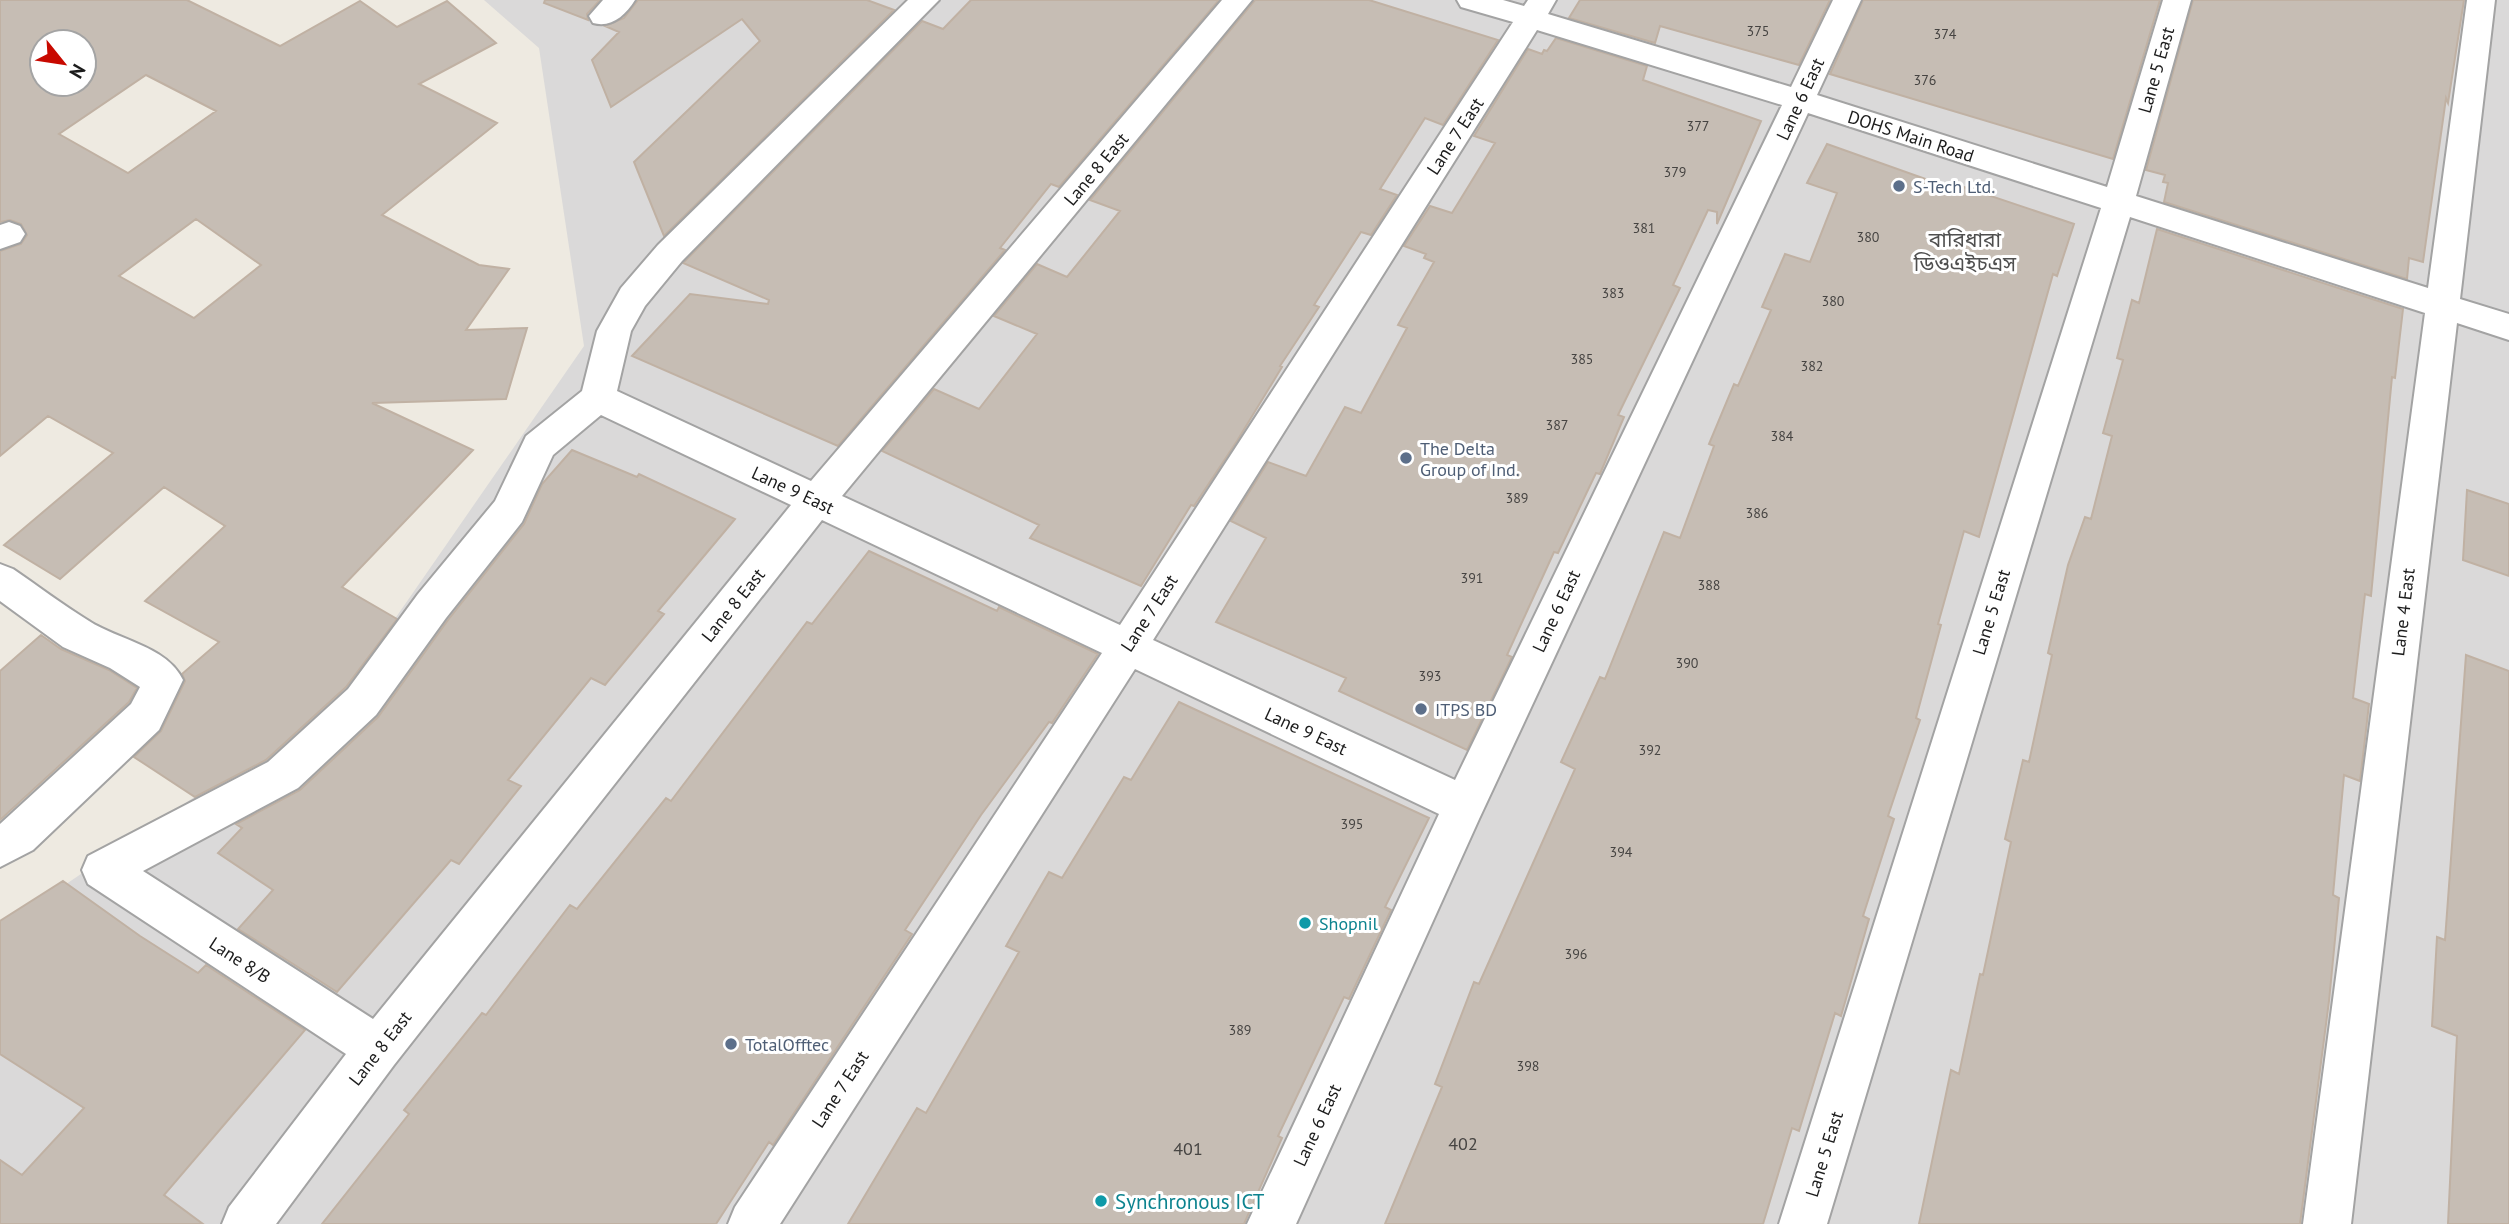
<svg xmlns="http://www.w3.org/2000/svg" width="2509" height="1224" font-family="'PT Sans','Noto Sans Bengali',sans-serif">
	<rect width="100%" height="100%" fill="#eeeae1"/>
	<!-- residential -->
	<path fill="#dad9d9" d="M 484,0 L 2509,0 L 2509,1224 L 0,1224 L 0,929 L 340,698 L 584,346 L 539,48 Z"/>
	<!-- building -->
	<path fill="#c6bdb4" stroke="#c0b1a3" stroke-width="2" fill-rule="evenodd" d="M 0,0 L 187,0 L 280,46 L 360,1 L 397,27 L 447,1 L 496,43 L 419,84 L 497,123 L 382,215 L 479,265 L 509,269 L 466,330 L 527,328 L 506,399 L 372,403 L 473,450 L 342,587 L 397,619 L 346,687 L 266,760 L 195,797 L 134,757 L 161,731 L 185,681 L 182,674 L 219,642 L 145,601 L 225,526 L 164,487 L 60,579 L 4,545 L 113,453 L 48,416 L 0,456 L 0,251 L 21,244 L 27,235 L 21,224 L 10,220 L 0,222 ZM 42,42 L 84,42 L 84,84 L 42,84 ZM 146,75 L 216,111 L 128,173 L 59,134 ZM 196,219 L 261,265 L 194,318 L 119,276 Z
		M 545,0 L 600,0 L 587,14 L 588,20 L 544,3 Z
		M 638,0 L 867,0 L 894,10 L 664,236 L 634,162 L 760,41 L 742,19 L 611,107 L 592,60 L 619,32 L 605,26 L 624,18 Z
		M 971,0 L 1219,0 L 1059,187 L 1051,184 L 1000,248 L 1005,250 L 838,446 L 632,356 L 690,294 L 768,304 L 769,300 L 683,263 L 922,21 L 943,29 Z
		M 1255,0 L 1369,0 L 1498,40 L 1443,125 L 1425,118 L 1380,189 L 1397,195 L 1371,235 L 1361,232 L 1314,305 L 1319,307 L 1280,366 L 1282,367 L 1237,441 L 1194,506 L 1191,505 L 1141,586 L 1030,538 L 1039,525 L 882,451 L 934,389 L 979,409 L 1037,334 L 994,316 L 1037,264 L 1067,277 L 1120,211 L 1090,200 Z
		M 1580,0 L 1830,0 L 1799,65 L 1660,26 L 1655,43 L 1569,18 Z
		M 1863,0 L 2160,0 L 2113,159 L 1830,74 Z
		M 2193,0 L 2464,0 L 2448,103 L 2446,98 L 2423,262 L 2409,258 L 2407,279 L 2164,202 L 2168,183 L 2163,182 L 2165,175 L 2146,170 Z
		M 1556,38 L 1647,66 L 1643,80 L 1761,121 L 1717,224 L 1717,212 L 1708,210 L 1673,285 L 1680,288 L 1618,415 L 1624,417 L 1600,474 L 1596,473 L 1558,553 L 1554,552 L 1507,655 L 1512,657 L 1467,750 L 1339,691 L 1346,678 L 1216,622 L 1266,538 L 1231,521 L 1268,462 L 1306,476 L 1345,407 L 1361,413 L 1407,328 L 1398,325 L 1434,262 L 1424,258 L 1426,254 L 1404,246 L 1430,206 L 1452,213 L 1495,143 L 1474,136 L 1528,49 L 1542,54 L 1544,50 L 1547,51 Z
		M 1827,144 L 1962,192 L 1964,187 L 2074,224 L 2057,276 L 2053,274 L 1979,537 L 1964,531 L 1938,624 L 1941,625 L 1916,718 L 1920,720 L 1888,816 L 1894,819 L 1863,916 L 1869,919 L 1841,1016 L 1835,1013 L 1799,1131 L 1792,1128 L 1763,1224 L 1385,1224 L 1442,1087 L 1435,1084 L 1474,982 L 1479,984 L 1575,769 L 1561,762 L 1600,677 L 1605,679 L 1664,532 L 1680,538 L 1714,446 L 1709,444 L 1734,384 L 1738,386 L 1771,310 L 1762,307 L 1785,254 L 1810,262 L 1837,193 L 1807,183 Z
		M 2157,229 L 2403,309 L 2395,378 L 2392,377 L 2371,596 L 2365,594 L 2353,698 L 2369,704 L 2365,739 L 2360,781 L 2344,775 L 2333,895 L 2339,898 L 2329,1001 L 2300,1224 L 1919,1224 L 1951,1070 L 1959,1074 L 1980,974 L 1983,975 L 2011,842 L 2005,839 L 2023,760 L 2029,762 L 2052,655 L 2048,653 L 2068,565 L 2085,517 L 2091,519 L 2112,436 L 2103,433 L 2123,360 L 2117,358 L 2132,300 L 2139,303 Z
		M 572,450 L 637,477 L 639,474 L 735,519 L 658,611 L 664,614 L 605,685 L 591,678 L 508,780 L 521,786 L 459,864 L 451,860 L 337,992 L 238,929 L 273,890 L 218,853 L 242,828 L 236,824 L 300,790 L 378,717 L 448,620 L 524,524 L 542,484 Z
		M 2467,490 L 2509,504 L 2509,576 L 2463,560 Z
		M 869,551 L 997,611 L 999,607 L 1098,654 L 1052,723 L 1049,722 L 981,815 L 905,930 L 912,934 L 773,1145 L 769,1142 L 716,1224 L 322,1224 L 409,1114 L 404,1110 L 482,1013 L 486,1015 L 570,905 L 577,909 L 666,798 L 671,801 L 807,622 L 812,624 Z
		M 41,635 L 61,649 L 109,670 L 137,688 L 129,702 L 0,820 L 0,671 Z
		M 2466,655 L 2509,671 L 2509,1224 L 2448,1224 L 2457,1036 L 2432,1026 L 2437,937 L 2445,940 Z
		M 1179,702 L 1429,818 L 1385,907 L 1391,910 L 1349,999 L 1344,997 L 1278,1136 L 1282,1138 L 1244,1224 L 848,1224 L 917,1108 L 926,1113 L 1019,952 L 1006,946 L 1049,872 L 1062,878 L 1124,777 L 1131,780 Z
		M 63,881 L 140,936 L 198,973 L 206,965 L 305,1030 L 164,1195 L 203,1224 L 0,1224 L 0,1160 L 22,1175 L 84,1108 L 0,1054 L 0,921 Z"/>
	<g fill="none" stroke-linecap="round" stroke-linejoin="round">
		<!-- minor casing -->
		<g stroke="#a3a3a3" stroke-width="4">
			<path id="minor" d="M 603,0 L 635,0 C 625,16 611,28 593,23 L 589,16 Z
				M 908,0 L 939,0 L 682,261 L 645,306 L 631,331 L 617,391 L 811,481 L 1222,0 L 1252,0 L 842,496 L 1120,625 L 1513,22 L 1461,7 L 1457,0 L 1503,0 L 1524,6 L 1528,0 L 1556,0 L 1548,14 L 1791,87 L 1833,0 L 1861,0 L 1817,95 L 2107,187 L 2163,0 L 2191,0 L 2136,196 L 2428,288 L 2467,0 L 2495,0 L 2460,299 L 2509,314 L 2509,340 L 2457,323 L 2351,1224 L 2303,1224 L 2425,313 L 2130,217 L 1827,1224 L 1779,1224 L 2101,208 L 1808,113 L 1479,819 L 1296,1224 L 1247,1224 L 1439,814 L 1135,669 L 780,1224 L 728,1224 L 735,1207 L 1102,653 L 822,520 L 394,1065 L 276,1224 L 222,1224 L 229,1207 L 346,1054 L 88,884 L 82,870 L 88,856 L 268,762 L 348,689 L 418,594 L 495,501 L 526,436 L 582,391 L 597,331 L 621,288 L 658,245 ZM 1537,30 L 1782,105 L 1455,780 L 1153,640 ZM 601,415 L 791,505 L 373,1019 L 143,871 L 298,788 L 376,715 L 446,618 L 522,522 L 553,455 Z
				M 9,222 L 20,226 L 25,234 L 20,242 L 0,249 L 0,225 Z
				M 0,564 L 13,569 C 38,586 63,605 89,621 C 118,640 167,646 183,680 L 159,730 L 33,850 L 0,867 L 0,824 L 131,704 L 140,687 L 110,668 L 63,647 L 0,601 Z"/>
		</g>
		<!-- minor -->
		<use href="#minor" fill="#fff" fill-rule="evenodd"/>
	</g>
	<!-- markers -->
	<g fill="#5c6f8a" stroke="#fff" stroke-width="2.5">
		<circle cx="1899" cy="186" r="7"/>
		<circle cx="1406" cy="458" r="7"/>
		<circle cx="1421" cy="709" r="7"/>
		<circle cx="731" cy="1044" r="7"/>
	</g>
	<g fill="#0f9aa8" stroke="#fff" stroke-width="2.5">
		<circle cx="1305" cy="923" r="7"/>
		<circle cx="1101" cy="1201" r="7"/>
	</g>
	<g text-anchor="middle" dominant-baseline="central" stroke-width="6" stroke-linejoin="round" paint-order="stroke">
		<!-- number labels -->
		<g font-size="14" fill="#464442">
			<text x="1758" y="31">375</text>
			<text x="1945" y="34">374</text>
			<text x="1925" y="80">376</text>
			<text x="1698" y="126">377</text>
			<text x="1675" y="172">379</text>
			<text x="1644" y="228">381</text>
			<text x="1868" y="237">380</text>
			<text x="1613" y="293">383</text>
			<text x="1833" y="301">380</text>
			<text x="1582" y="359">385</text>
			<text x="1812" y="366">382</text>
			<text x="1557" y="425">387</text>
			<text x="1782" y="436">384</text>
			<text x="1517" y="498">389</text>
			<text x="1757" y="513">386</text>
			<text x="1472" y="578">391</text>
			<text x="1709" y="585">388</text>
			<text x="1687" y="663">390</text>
			<text x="1430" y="676">393</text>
			<text x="1650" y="750">392</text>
			<text x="1352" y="824">395</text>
			<text x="1621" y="852">394</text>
			<text x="1576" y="954">396</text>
			<text x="1240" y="1030">389</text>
			<text x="1528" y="1066">398</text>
		</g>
		<!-- street labels -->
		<g font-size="18" fill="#1c1c1c" stroke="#fff">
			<text transform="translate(2156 70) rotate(-74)">Lane 5 East</text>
			<text transform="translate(1800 99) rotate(-65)">Lane 6 East</text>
			<text transform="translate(1455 136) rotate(-57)">Lane 7 East</text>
			<text transform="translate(1911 136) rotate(18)">DOHS Main Road</text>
			<text transform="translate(1096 169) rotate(-50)">Lane 8 East</text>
			<text transform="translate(793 490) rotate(25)">Lane 9 East</text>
			<text transform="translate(733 605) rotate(-51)">Lane 8 East</text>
			<text transform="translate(1556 611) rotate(-65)">Lane 6 East</text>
			<text transform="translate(1991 612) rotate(-73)">Lane 5 East</text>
			<text transform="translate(2403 612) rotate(-83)">Lane 4 East</text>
			<text transform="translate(1149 613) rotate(-57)">Lane 7 East</text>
			<text transform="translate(1306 731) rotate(25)">Lane 9 East</text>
			<text transform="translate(240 960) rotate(33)">Lane 8/B</text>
			<text transform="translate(380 1048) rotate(-52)">Lane 8 East</text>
			<text transform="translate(840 1089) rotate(-57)">Lane 7 East</text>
			<text transform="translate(1317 1125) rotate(-65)">Lane 6 East</text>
			<text transform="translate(1824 1154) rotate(-73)">Lane 5 East</text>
		</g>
		<!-- service labels -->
		<g font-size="18" fill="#4e5e75" stroke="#fff" text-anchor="start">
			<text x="1913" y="186">S-Tech Ltd.</text>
			<text x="1420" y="448">The Delta<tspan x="1420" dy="21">Group of Ind.</tspan></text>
			<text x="1435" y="709">ITPS BD</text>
			<text x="745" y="1044">TotalOfftec</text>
		</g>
		<!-- culture labels -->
		<g font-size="18" fill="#0d838f" stroke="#fff" text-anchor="start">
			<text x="1319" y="923">Shopnil</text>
		</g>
		<!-- near-number labels -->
		<g font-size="18" fill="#464442">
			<text x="1463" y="1143">402</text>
			<text x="1188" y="1148">401</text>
		</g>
		<!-- quarter labels -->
		<g font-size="21" fill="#4f4f4f" stroke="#fff">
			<text x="1965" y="239">বারিধারা<tspan x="1965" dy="24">ডিওএইচএস</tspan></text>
		</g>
		<!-- near-culture labels -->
		<g font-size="21" fill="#0d838f" stroke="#fff" text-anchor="start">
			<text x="1115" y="1201">Synchronous ICT</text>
		</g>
	</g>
	<!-- north arrow -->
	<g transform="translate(63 63) rotate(120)"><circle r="33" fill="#ffffff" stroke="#a4a4a4" stroke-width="2"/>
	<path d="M0-5L12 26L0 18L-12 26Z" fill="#c80900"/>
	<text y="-10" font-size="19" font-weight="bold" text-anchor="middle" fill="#1c1c1c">N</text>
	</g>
</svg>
